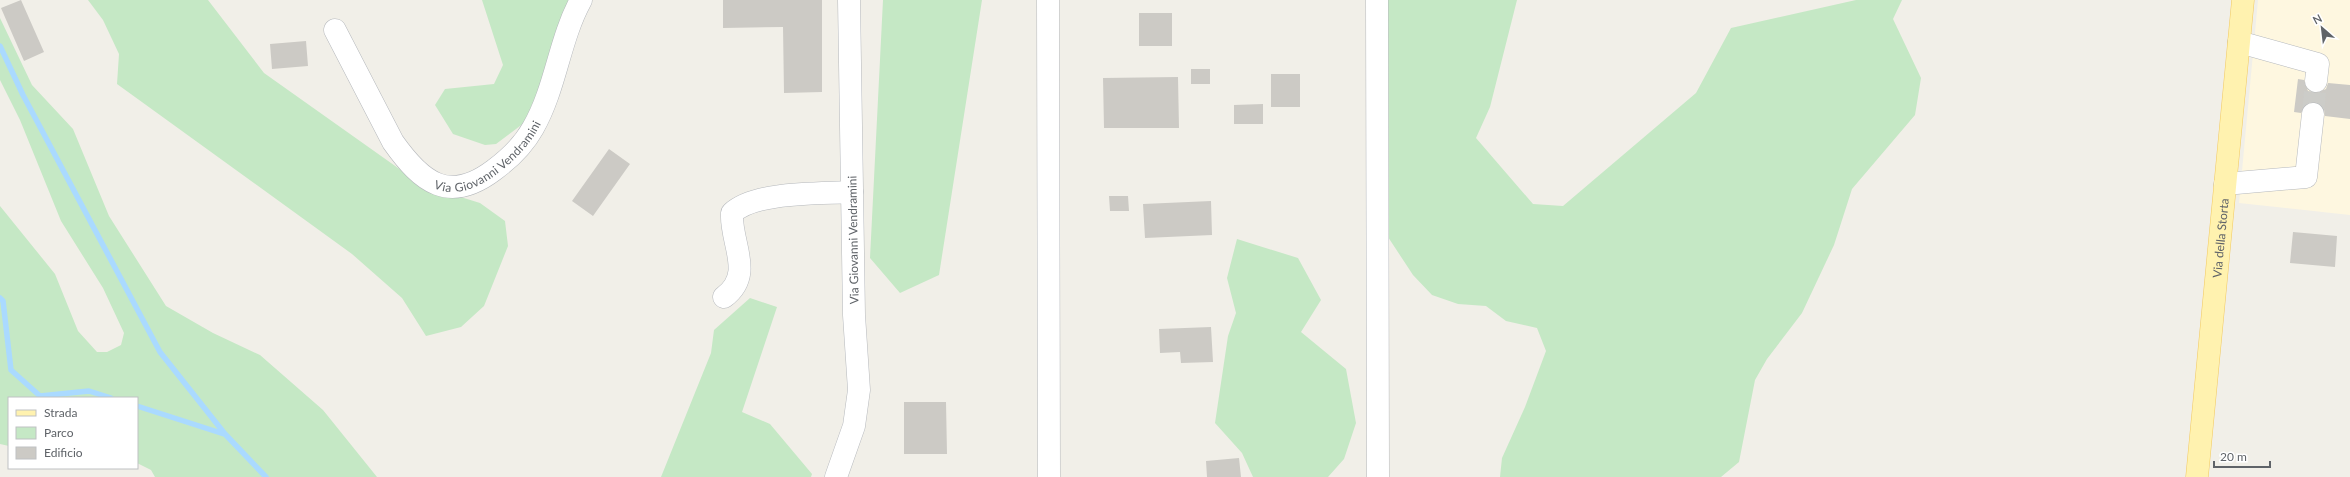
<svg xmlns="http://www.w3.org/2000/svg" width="2350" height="477" font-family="Lato,sans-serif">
	<rect width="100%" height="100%" fill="#f1efe8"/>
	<!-- commercial -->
	<path fill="#fef7e0" d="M 2258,0 L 2350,0 L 2350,215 L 2239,203 Z"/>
	<!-- green -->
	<path fill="#c5e8c5" d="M 88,0 L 208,0 L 264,73 L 422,185 L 480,203 L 505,221 L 508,246 L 484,306 L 461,327 L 426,336 L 402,298 L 352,254 L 117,84 L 119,54 L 103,20 Z
		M 482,0 L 570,0 L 539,89 L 524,123 L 496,144 L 485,145 L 453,134 L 435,105 L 445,89 L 494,84 L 503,65 Z
		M 883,0 L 982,0 L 939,275 L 900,293 L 870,258 Z
		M 1387,0 L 1517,0 L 1490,107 L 1476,138 L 1533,204 L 1563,206 L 1696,93 L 1731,28 L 1856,0 L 1902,0 L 1893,19 L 1921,78 L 1915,115 L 1852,189 L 1834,245 L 1802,313 L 1767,359 L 1755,380 L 1739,462 L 1721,477 L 1500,477 L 1502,458 L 1525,407 L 1546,351 L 1537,328 L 1506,321 L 1486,306 L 1458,304 L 1432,295 L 1413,275 L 1388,237 Z
		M 0,18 L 32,85 L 73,129 L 109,216 L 166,306 L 213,333 L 260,355 L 323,410 L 377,477 L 155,477 L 151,470 L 137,463 L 137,398 L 9,398 L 9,446 L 0,444 L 0,206 L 55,274 L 78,331 L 97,352 L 107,352 L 121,345 L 124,333 L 103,288 L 61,221 L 20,120 L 0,80 Z
		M 1237,239 L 1298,258 L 1321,300 L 1301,332 L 1346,369 L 1356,423 L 1344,459 L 1328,477 L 1253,477 L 1242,453 L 1215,423 L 1228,336 L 1236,313 L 1227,278 Z
		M 750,298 L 777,307 L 742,412 L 770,424 L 812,474 L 811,477 L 661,477 L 711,353 L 714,330 Z"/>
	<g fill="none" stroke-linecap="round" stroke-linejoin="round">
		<!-- stream -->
		<path stroke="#aadaff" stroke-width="5.5" d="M 0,46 L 23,95 L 160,352 L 225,434 L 266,477
			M 0,298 L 3,301 L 11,370 L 40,396 L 89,391 L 111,398
			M 137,406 L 224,434"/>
	</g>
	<!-- building -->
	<path fill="#cccac5" d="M 21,0 L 44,52 L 24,61 L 1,8 Z
		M 723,0 L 822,0 L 822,92 L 784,93 L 783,27 L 723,28 Z
		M 1139,13 L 1172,13 L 1172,46 L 1139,46 Z
		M 306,41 L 308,66 L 272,69 L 270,44 Z
		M 1191,69 L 1210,69 L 1210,84 L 1191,84 Z
		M 1271,74 L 1300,74 L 1300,107 L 1271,107 Z
		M 1178,77 L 1179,128 L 1104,128 L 1103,78 Z
		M 2298,79 L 2304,80 L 2308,91 L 2315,93 L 2326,89 L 2328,83 L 2350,85 L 2350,119 L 2325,116 L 2324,109 L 2315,102 L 2308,103 L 2301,113 L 2294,112 Z
		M 1263,104 L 1263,124 L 1234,124 L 1234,105 Z
		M 609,149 L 630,164 L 593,216 L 572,201 Z
		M 1109,196 L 1128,196 L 1129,211 L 1110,211 Z
		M 1211,201 L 1212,235 L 1145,238 L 1143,204 Z
		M 2293,232 L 2337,236 L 2335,267 L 2290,263 Z
		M 1211,327 L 1213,362 L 1181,363 L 1180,352 L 1160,353 L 1159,329 Z
		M 904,402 L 946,402 L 947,454 L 904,454 Z
		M 1239,458 L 1241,477 L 1207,477 L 1206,461 Z"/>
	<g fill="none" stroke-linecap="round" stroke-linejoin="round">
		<!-- minor-tunnel -->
		<path stroke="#ccccc8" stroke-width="22" stroke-dasharray="22 11" stroke-linecap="butt" d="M 2313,114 L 2316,81"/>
		<!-- minor casing -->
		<g stroke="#b5b8bc" stroke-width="23">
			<g id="minor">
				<path d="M 1048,0 L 1049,477"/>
				<path d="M 1377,0 L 1378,477"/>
				<path id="s1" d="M 335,30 L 393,142 C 422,183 449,204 494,170 C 509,159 524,144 533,128 C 556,88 559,40 581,0"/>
				<path d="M 2239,42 L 2318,64 L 2316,81"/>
				<path d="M 2225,184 L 2306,177 L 2313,114"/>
				<path d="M 724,297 C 755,274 730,243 732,213 C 756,191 820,194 852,192"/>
				<path d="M 836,477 L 854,426 L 859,390 L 854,315 L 849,0"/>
			</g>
		</g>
		<!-- major casing -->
		<g stroke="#f2c960" stroke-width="23">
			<g id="major">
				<path id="s2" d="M 2197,477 L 2243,0"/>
			</g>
		</g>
		<!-- minor -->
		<use href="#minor" stroke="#fff" stroke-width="22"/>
		<!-- major -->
		<use href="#major" stroke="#fff2af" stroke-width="22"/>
	</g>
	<g text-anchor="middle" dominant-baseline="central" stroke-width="3.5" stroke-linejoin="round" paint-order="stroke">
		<!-- street labels -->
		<g font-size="12" fill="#5f6368" stroke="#fff">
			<text stroke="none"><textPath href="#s1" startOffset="250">Via Giovanni Vendramini</textPath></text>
			<text stroke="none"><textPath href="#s2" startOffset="240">Via della Storta</textPath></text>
			<text transform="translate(853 240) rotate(-91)">Via Giovanni Vendramini</text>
		</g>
	</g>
	<!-- legend -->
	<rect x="8" y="397" width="130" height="72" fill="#ffffff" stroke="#bfc1c3"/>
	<rect x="16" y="410" width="20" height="6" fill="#fff2af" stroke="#bfc1c3"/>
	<text x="44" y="417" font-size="12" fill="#5f6368">Strada</text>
	<rect x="16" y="427" width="20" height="12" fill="#c5e8c5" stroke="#bfc1c3"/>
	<text x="44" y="437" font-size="12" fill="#5f6368">Parco</text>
	<rect x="16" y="447" width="20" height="12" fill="#cccac5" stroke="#bfc1c3"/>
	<text x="44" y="457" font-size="12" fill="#5f6368">Edificio</text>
	<!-- north arrow -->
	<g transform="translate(2322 28) rotate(332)" stroke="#ffffff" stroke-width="3" paint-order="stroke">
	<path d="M0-3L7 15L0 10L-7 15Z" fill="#5f6368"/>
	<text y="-6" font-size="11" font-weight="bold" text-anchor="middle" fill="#5f6368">N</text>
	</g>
	<!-- scale -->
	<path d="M2214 461v6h56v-6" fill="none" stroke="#5f6368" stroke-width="2"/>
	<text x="2220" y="461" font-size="12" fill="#5f6368" stroke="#ffffff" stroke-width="3" paint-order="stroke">20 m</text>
</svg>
